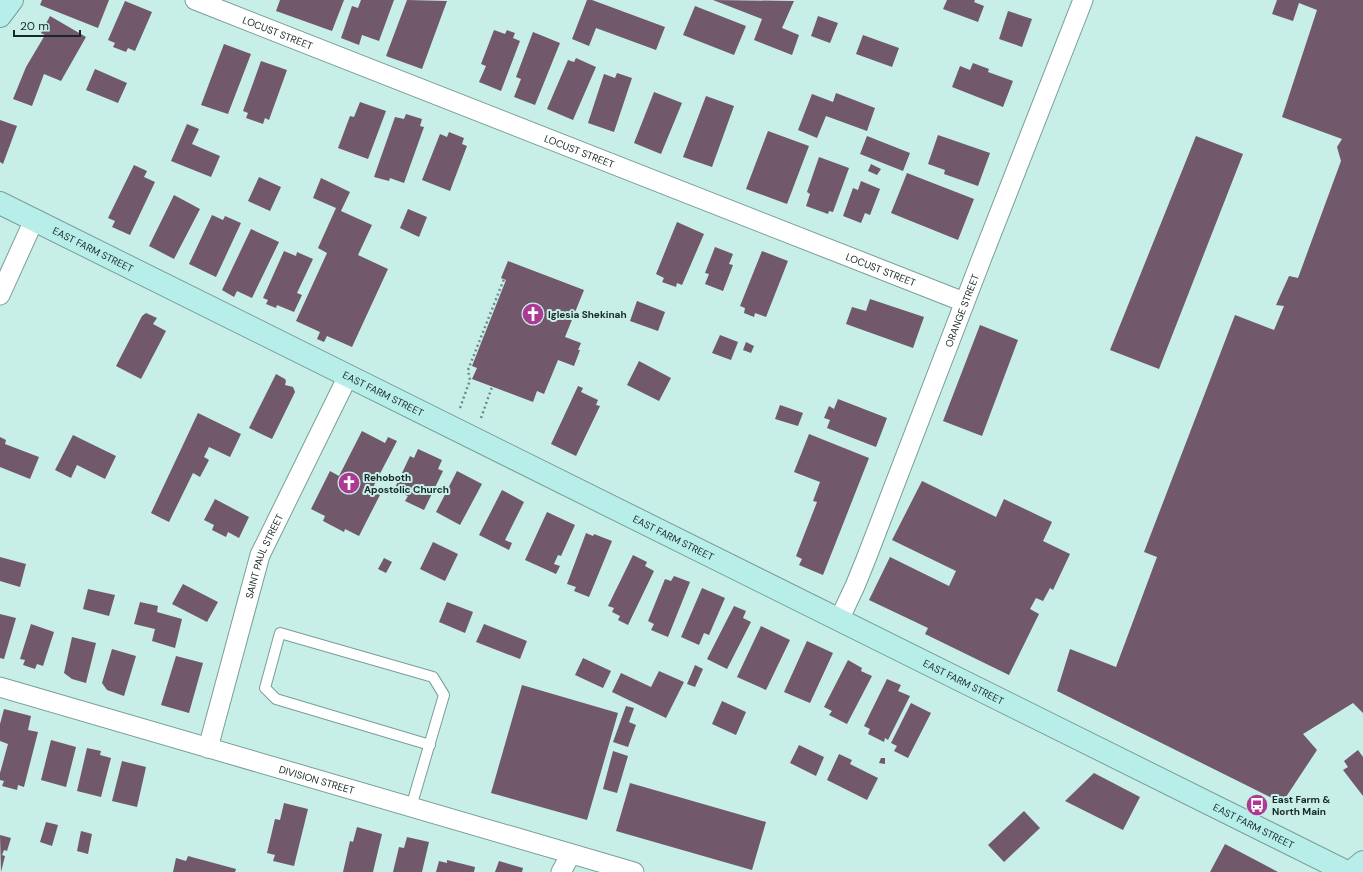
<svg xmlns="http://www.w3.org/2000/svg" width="1363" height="872" font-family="'DM Sans',sans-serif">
	<rect width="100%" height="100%" fill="#c7efe8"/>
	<!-- building -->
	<path fill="#71586a" d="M 42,0 L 109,0 L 98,28 L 40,5 Z
		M 280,0 L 344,0 L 332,31 L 276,11 Z
		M 361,0 L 394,0 L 379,41 L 362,35 L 359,45 L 341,38 L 352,6 L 358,8 Z
		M 407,0 L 447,1 L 422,69 L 386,56 Z
		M 587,0 L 592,0 L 665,27 L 656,50 L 596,28 L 589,46 L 572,39 Z
		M 713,0 L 794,1 L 782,28 L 799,35 L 792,55 L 754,40 L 762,19 Z
		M 947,0 L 975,0 L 974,2 L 984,6 L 978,22 L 943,9 Z
		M 1277,0 L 1363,0 L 1363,713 L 1353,703 L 1303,734 L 1317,750 L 1282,803 L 1057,691 L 1070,649 L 1116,667 L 1157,557 L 1144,552 L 1235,315 L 1274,330 L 1284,306 L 1276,305 L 1289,276 L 1298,278 L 1341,161 L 1337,147 L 1342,139 L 1282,117 L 1317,10 L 1299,3 L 1293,21 L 1272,14 Z
		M 125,1 L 152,12 L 135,51 L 128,48 L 126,52 L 113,47 L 115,43 L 108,40 Z
		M 695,6 L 746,26 L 734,55 L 683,35 Z
		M 1008,11 L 1032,19 L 1022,47 L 999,39 Z
		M 50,16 L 86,37 L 61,81 L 44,74 L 32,106 L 13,99 L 26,67 L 45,35 L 41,33 Z
		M 818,16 L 838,23 L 830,43 L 811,36 Z
		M 494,30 L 505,34 L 507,30 L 515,33 L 513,38 L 520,41 L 501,91 L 479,82 L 486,66 L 481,64 Z
		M 533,32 L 560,43 L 535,105 L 514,97 L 521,79 L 516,77 Z
		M 863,35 L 899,48 L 892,67 L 856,54 Z
		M 224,44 L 251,54 L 228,114 L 201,105 Z
		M 576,58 L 596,67 L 573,120 L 547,109 L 568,60 L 574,62 Z
		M 261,61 L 287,70 L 269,120 L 265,118 L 263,124 L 246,118 L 248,113 L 243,111 Z
		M 973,63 L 989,69 L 988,72 L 1013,81 L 1003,107 L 952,87 L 960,66 L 970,70 Z
		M 95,69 L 127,83 L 118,103 L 86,90 Z
		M 617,73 L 632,78 L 614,132 L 588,123 L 604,74 L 615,78 Z
		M 654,92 L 682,103 L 661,154 L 634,143 Z
		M 836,93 L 875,108 L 867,131 L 826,116 L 817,138 L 798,130 L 812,94 L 833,102 Z
		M 706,96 L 734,106 L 712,167 L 683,157 Z
		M 360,102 L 386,111 L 368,159 L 338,148 L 350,116 L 354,117 Z
		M 406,114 L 422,119 L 420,126 L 424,127 L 404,183 L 390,178 L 389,181 L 374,177 L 395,117 L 404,119 Z
		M 0,120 L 17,126 L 3,164 L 0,162 Z
		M 187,124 L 199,129 L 192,144 L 220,156 L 211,177 L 171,161 Z
		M 768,131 L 809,146 L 787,204 L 746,189 Z
		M 449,132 L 464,138 L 462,144 L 467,146 L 450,191 L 422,180 L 440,134 L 447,137 Z
		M 938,135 L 990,153 L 978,186 L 944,174 L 945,170 L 928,164 Z
		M 867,136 L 910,153 L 903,171 L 860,154 Z
		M 1196,136 L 1243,154 L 1159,369 L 1110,350 Z
		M 819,157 L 849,168 L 833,212 L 829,211 L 828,214 L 806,206 L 810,194 L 807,192 Z
		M 871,164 L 881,169 L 877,175 L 868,171 Z
		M 134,165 L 147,171 L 144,177 L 155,182 L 130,235 L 112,227 L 115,221 L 108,218 Z
		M 907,173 L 974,199 L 958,240 L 891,213 Z
		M 259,177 L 281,187 L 270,211 L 248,201 Z
		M 321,178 L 350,192 L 341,211 L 372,225 L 358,255 L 388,269 L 352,347 L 327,336 L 324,342 L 317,339 L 320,332 L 296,321 L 327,253 L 318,248 L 336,208 L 313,198 Z
		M 861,181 L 880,189 L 870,215 L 865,213 L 861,223 L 843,216 L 853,188 L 858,190 Z
		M 174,195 L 200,209 L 174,259 L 149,246 Z
		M 408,209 L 427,217 L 419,237 L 400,228 Z
		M 212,215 L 223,220 L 225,216 L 241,223 L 216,277 L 189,264 Z
		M 677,222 L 704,234 L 682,285 L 677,283 L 676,287 L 662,282 L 664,278 L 656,274 Z
		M 251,229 L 279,242 L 252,298 L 237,291 L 234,297 L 222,290 Z
		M 715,247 L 733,254 L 729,264 L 733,265 L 723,291 L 705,284 L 709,274 L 705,273 Z
		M 284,251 L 296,256 L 297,252 L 313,259 L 297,293 L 302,295 L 294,312 L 277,305 L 276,308 L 266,304 L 268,300 L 263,298 Z
		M 762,251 L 788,261 L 766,317 L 755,313 L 754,317 L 744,313 L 745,308 L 740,306 Z
		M 508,261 L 584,290 L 565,337 L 581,343 L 578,350 L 580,350 L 574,366 L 558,360 L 544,394 L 537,391 L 533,402 L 472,379 L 477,368 L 472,366 L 506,280 L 501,278 Z
		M 870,299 L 924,317 L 913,348 L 846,324 L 852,307 L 866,311 Z
		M 637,301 L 665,312 L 658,331 L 630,321 Z
		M 146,313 L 157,318 L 153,324 L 166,331 L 141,379 L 116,366 L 142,316 Z
		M 980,325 L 1018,340 L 982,436 L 943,421 Z
		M 720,335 L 738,342 L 731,360 L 712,353 Z
		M 746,342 L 754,346 L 751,353 L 743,350 Z
		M 639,361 L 671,378 L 659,401 L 627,385 Z
		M 276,374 L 285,379 L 286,381 L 285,385 L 293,387 L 295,392 L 272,439 L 249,428 Z
		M 578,386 L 583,388 L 581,392 L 598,400 L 596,405 L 600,406 L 576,456 L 551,444 Z
		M 838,399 L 887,418 L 876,447 L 827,428 L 830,420 L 824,418 L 829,406 L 834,409 Z
		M 780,405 L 803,413 L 798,426 L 775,419 Z
		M 198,413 L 241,434 L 230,457 L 209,447 L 204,457 L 209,460 L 200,477 L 193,473 L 169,522 L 151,513 Z
		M 362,431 L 385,443 L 388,437 L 397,441 L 371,491 L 380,495 L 359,536 L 345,529 L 344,532 L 323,521 L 325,516 L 311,509 L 330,471 L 339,476 Z
		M 809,434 L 869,458 L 823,575 L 799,565 L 802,559 L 796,556 L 817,502 L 813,501 L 820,482 L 794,472 Z
		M 73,435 L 116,456 L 105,479 L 77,465 L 71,478 L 55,470 Z
		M 0,437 L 6,440 L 5,444 L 39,457 L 30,479 L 0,467 Z
		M 418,449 L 442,460 L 438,469 L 443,471 L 424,510 L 405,501 L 408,496 L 394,490 L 410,456 L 414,458 Z
		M 457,471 L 482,484 L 460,525 L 436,512 Z
		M 922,481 L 996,517 L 1004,499 L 1052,522 L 1043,541 L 1070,554 L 1053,590 L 1050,588 L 1043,601 L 1036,598 L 1030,609 L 1039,614 L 1009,675 L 925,634 L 928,628 L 869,600 L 890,557 L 949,586 L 956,571 L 892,540 Z
		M 502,490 L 524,502 L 505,540 L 512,543 L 509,550 L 479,535 Z
		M 215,499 L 249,517 L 239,538 L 228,532 L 226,537 L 212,530 L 214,525 L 204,520 Z
		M 547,512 L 575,525 L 561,556 L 558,555 L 554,564 L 560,566 L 556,574 L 525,560 Z
		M 586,533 L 593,536 L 594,534 L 612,541 L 589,597 L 574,591 L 576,587 L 567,584 Z
		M 433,542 L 458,554 L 445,581 L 420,569 Z
		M 633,555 L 647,562 L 645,566 L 654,571 L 628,625 L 618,620 L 620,616 L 612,612 L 614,608 L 608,606 Z
		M 0,557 L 26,564 L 20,587 L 0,581 Z
		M 384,558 L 392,562 L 386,573 L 378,569 Z
		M 674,576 L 690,582 L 668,637 L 651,630 L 654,624 L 648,621 L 665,579 L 671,581 Z
		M 183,584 L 218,602 L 207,622 L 172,604 Z
		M 702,588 L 725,598 L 709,635 L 704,633 L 699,645 L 681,637 Z
		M 88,589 L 115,595 L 109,616 L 83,609 Z
		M 140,602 L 158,606 L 157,612 L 182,619 L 175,648 L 152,641 L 155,629 L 134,624 Z
		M 447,602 L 473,612 L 465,633 L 439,622 Z
		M 734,606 L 746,611 L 743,618 L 751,622 L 727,669 L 707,659 Z
		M 0,614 L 16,618 L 4,659 L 0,658 Z
		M 31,624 L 54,632 L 43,666 L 37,664 L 35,669 L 23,665 L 25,660 L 20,659 Z
		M 484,624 L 527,641 L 520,659 L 476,642 Z
		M 761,626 L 790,640 L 766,690 L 737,677 Z
		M 72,637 L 96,643 L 86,683 L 72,679 L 64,673 Z
		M 807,641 L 833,653 L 810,703 L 784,692 Z
		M 112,649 L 136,656 L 124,696 L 107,690 L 102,683 Z
		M 176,656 L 203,663 L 189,713 L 161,705 Z
		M 583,658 L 611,671 L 603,688 L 575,675 Z
		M 848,660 L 862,668 L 861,671 L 872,676 L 847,724 L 829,715 L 832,711 L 824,707 Z
		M 695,665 L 703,669 L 695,687 L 687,684 Z
		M 659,671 L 684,682 L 666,718 L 612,692 L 621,673 L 651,687 Z
		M 887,679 L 901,685 L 898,691 L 910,696 L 888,740 L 885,738 L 884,742 L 868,734 L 870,729 L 864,726 Z
		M 522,685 L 618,713 L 587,820 L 491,793 Z
		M 722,701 L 746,712 L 736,735 L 712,724 Z
		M 911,703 L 931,713 L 908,758 L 894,751 L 897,746 L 891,743 Z
		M 626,706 L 634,708 L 629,722 L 636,725 L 628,747 L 613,742 Z
		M 4,709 L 31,716 L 28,730 L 38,732 L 24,787 L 18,785 L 17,790 L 2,786 L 4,781 L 0,780 L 0,773 L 8,744 L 0,741 L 0,724 Z
		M 51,740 L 76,747 L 66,787 L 41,780 Z
		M 799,745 L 824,757 L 816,776 L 790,763 Z
		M 87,748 L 101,751 L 100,755 L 111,758 L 101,797 L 77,791 Z
		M 1358,750 L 1363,757 L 1363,796 L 1343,770 L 1348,767 L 1344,761 Z
		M 613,751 L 628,756 L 617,793 L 603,789 Z
		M 839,754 L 852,760 L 850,764 L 878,778 L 867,800 L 827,780 Z
		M 881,758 L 885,758 L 885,764 L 879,763 Z
		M 122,761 L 146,767 L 137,807 L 112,801 Z
		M 1094,773 L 1140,797 L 1123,830 L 1065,801 Z
		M 630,783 L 766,822 L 752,870 L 616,831 Z
		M 284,803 L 308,809 L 294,866 L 273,861 L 275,855 L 267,853 L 275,819 L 280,820 Z
		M 1024,811 L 1040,828 L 1004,862 L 988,845 Z
		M 46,822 L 58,825 L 52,846 L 40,842 Z
		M 357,827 L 382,834 L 373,872 L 343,872 L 350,841 L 353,842 Z
		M 81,831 L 92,834 L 88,854 L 77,851 Z
		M 0,835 L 11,838 L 7,851 L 4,850 L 2,855 L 5,856 L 1,872 Z
		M 407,837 L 429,842 L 422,872 L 393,872 L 399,847 L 404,848 Z
		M 1225,844 L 1278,872 L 1210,872 Z
		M 188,856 L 236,869 L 235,872 L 173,872 L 176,858 L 186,861 Z
		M 447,860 L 475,867 L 474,872 L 436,872 L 439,861 L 447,863 Z
		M 499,861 L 523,868 L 522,872 L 495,872 Z"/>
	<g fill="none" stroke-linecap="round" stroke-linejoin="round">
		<!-- lane casing -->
		<g stroke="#789e98" stroke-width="12">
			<path id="lane" d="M 411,807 L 444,695 L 433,677 L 280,633 L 265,688 L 276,699 L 430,745"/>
		</g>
		<!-- street casing -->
		<g stroke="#789e98" stroke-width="21">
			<g id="street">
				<path id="s1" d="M 195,0 L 964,302"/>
				<path d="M 0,295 L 34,220"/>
				<path id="s2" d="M 839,620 L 855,586 L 866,559 L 981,260 L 1083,0"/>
				<path id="s3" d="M 0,687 L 634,872"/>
				<path id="s4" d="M 208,748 L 260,555 L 348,376"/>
				<path d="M 561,872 L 571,854"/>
			</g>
		</g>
		<!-- secondary casing -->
		<g stroke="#789e98" stroke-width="24">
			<g id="secondary">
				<path d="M 0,16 L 12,0"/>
				<path id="s5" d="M 0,203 L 1347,872"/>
				<path d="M 1351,872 L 1363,862"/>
			</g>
		</g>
		<!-- path -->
		<path stroke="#6f8b86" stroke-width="2.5" stroke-dasharray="2 3" stroke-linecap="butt" d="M 460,408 L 470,380 L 468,370 L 504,279
			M 481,418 L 492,387"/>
		<!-- lane -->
		<use href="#lane" stroke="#fff" stroke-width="10"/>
		<!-- street -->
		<use href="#street" stroke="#fff" stroke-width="19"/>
		<!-- secondary -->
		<use href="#secondary" stroke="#b8eee9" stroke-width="22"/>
	</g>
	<!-- icons -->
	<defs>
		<g id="church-disc" transform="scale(1.15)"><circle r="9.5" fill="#ac3994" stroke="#c7efe8"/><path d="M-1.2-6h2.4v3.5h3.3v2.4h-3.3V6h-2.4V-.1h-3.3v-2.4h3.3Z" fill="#fff"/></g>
		<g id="bus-disc" transform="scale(1.15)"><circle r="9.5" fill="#ac3994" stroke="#c7efe8"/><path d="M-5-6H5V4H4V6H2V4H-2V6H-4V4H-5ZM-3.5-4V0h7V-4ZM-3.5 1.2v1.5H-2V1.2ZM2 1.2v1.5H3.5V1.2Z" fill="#fff"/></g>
	</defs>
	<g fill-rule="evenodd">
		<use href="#church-disc" x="533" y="314"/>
		<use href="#church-disc" x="349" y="483"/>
		<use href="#bus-disc" x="1257" y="805"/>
	</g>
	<g text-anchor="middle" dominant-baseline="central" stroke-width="4" stroke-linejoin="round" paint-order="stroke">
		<!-- street labels -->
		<g font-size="10" fill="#182825" stroke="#c7efe8">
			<text stroke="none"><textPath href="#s1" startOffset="89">LOCUST STREET</textPath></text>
			<text stroke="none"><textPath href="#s1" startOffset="413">LOCUST STREET</textPath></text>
			<text stroke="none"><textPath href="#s5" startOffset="104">EAST FARM STREET</textPath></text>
			<text stroke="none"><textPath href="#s1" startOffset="737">LOCUST STREET</textPath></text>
			<text stroke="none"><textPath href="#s2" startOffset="333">ORANGE STREET</textPath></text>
			<text stroke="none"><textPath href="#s5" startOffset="428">EAST FARM STREET</textPath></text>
			<text stroke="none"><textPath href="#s5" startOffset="752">EAST FARM STREET</textPath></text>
			<text stroke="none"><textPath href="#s4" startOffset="200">SAINT PAUL STREET</textPath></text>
			<text stroke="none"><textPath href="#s5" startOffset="1076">EAST FARM STREET</textPath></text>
			<text stroke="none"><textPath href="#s3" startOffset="330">DIVISION STREET</textPath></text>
			<text stroke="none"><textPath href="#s5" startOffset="1400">EAST FARM STREET</textPath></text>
		</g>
		<!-- poi labels -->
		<g font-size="10" font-weight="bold" fill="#182825" stroke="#c7efe8" text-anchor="start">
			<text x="548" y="314">Iglesia Shekinah</text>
			<text x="364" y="477">Rehoboth<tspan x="364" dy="12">Apostolic Church</tspan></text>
			<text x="1272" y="799">East Farm &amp;<tspan x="1272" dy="12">North Main</tspan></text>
		</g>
	</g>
	<!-- scale -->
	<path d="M14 30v6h66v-6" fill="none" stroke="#182825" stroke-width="2"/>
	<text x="20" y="30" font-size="12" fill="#182825" stroke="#c7efe8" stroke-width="3" paint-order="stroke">20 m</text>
</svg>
